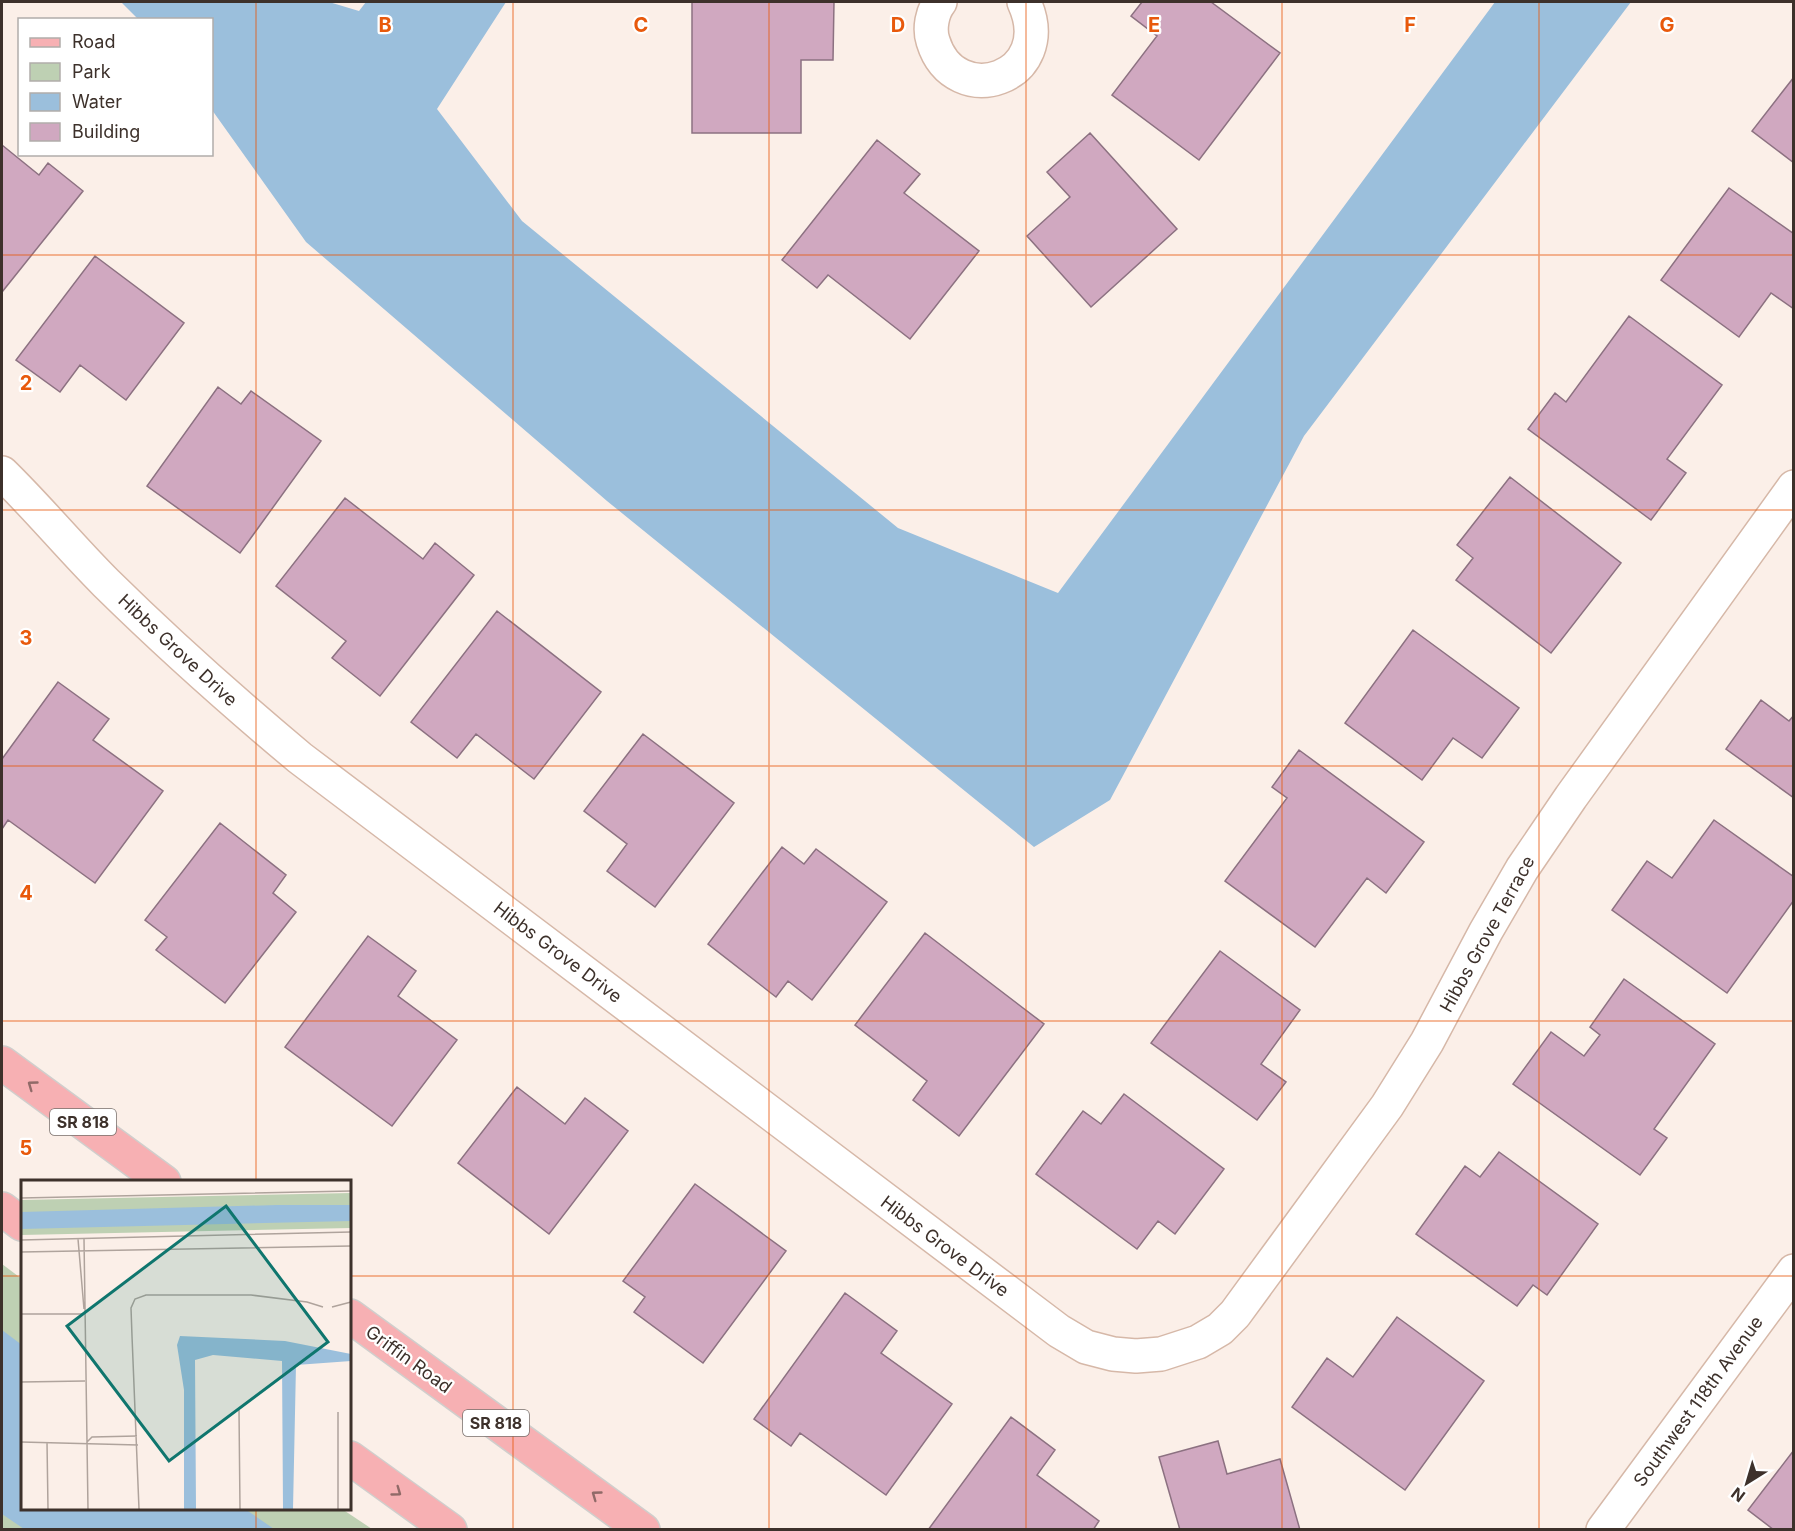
<svg xmlns="http://www.w3.org/2000/svg" width="1795" height="1531" font-family="Inter,sans-serif">
	<rect width="100%" height="100%" fill="#fbefe8"/>
	<!-- green -->
	<path fill="#bed0b3" d="M 2,1264 L 22,1279 L 22,1508 L 342,1509 L 372,1529 L 2,1529 Z"/>
	<!-- water -->
	<path fill="#9bbfdc" d="M 121,2 L 329,2 L 359,11 L 366,2 L 506,2 L 437,109 L 522,221 L 898,528 L 1058,593 L 1495,2 L 1631,2 L 1304,436 L 1110,800 L 1034,847 L 607,501 L 306,242 L 212,110 L 212,20 L 138,19 Z
		M 2,1330 L 22,1345 L 22,1508 L 245,1509 L 274,1529 L 24,1529 L 2,1514 Z"/>
	<!-- building -->
	<path fill="#d0a8c0" stroke="#8c7181" stroke-width="1.5" d="M 692,2 L 834,2 L 833,60 L 801,60 L 801,133 L 692,133 Z
		M 1142,2 L 1211,2 L 1280,53 L 1199,160 L 1112,95 L 1157,36 L 1131,16 Z
		M 1794,77 L 1794,163 L 1752,131 Z
		M 1090,133 L 1177,229 L 1091,307 L 1027,236 L 1070,197 L 1047,172 Z
		M 877,140 L 920,174 L 904,193 L 979,251 L 910,339 L 828,275 L 817,288 L 782,260 Z
		M 2,145 L 39,175 L 48,163 L 83,191 L 2,292 Z
		M 1729,188 L 1794,234 L 1794,309 L 1771,293 L 1739,337 L 1661,280 Z
		M 95,256 L 184,323 L 126,400 L 80,365 L 60,392 L 16,360 Z
		M 1629,316 L 1722,385 L 1667,459 L 1686,473 L 1651,520 L 1528,429 L 1555,393 L 1566,402 Z
		M 218,387 L 241,404 L 251,391 L 321,441 L 240,553 L 147,486 Z
		M 1510,477 L 1621,563 L 1551,653 L 1456,580 L 1473,558 L 1457,545 Z
		M 345,498 L 423,559 L 435,543 L 474,575 L 380,696 L 332,658 L 346,641 L 276,586 Z
		M 497,611 L 601,692 L 534,779 L 476,734 L 457,758 L 411,722 Z
		M 1413,630 L 1519,708 L 1482,758 L 1453,738 L 1422,780 L 1345,723 Z
		M 58,682 L 109,719 L 93,740 L 163,791 L 95,883 L 8,820 L 2,829 L 2,759 Z
		M 1761,700 L 1789,721 L 1794,715 L 1794,798 L 1726,749 Z
		M 643,734 L 734,803 L 655,907 L 607,871 L 627,844 L 584,811 Z
		M 1299,750 L 1424,842 L 1386,893 L 1367,878 L 1315,947 L 1225,881 L 1287,798 L 1272,787 Z
		M 1714,820 L 1794,877 L 1794,900 L 1727,993 L 1612,910 L 1647,861 L 1672,878 Z
		M 220,823 L 286,875 L 273,893 L 296,912 L 225,1003 L 156,950 L 167,937 L 145,920 Z
		M 782,847 L 804,864 L 816,849 L 887,902 L 812,1000 L 788,981 L 776,997 L 708,944 Z
		M 925,933 L 1044,1024 L 959,1136 L 913,1100 L 927,1081 L 855,1025 Z
		M 368,936 L 416,971 L 398,996 L 457,1040 L 392,1126 L 285,1047 Z
		M 1220,951 L 1300,1010 L 1261,1064 L 1286,1082 L 1257,1120 L 1151,1043 Z
		M 1624,979 L 1715,1044 L 1654,1129 L 1667,1138 L 1640,1175 L 1513,1084 L 1551,1032 L 1584,1056 L 1600,1035 L 1590,1027 Z
		M 517,1087 L 565,1124 L 585,1098 L 628,1131 L 549,1234 L 458,1163 Z
		M 1124,1094 L 1224,1169 L 1175,1234 L 1158,1221 L 1137,1249 L 1036,1174 L 1083,1111 L 1101,1124 Z
		M 1499,1152 L 1598,1224 L 1547,1295 L 1533,1285 L 1517,1306 L 1416,1234 L 1465,1166 L 1480,1177 Z
		M 695,1184 L 786,1251 L 703,1363 L 634,1312 L 645,1297 L 623,1281 Z
		M 845,1293 L 897,1331 L 881,1353 L 952,1404 L 886,1495 L 800,1433 L 791,1446 L 754,1419 Z
		M 1397,1317 L 1484,1381 L 1405,1490 L 1292,1407 L 1327,1358 L 1353,1377 Z
		M 1011,1417 L 1055,1450 L 1037,1475 L 1099,1521 L 1093,1530 L 928,1530 Z
		M 1218,1441 L 1227,1474 L 1280,1459 L 1300,1530 L 1180,1530 L 1159,1457 Z
		M 1794,1450 L 1794,1530 L 1774,1530 L 1748,1510 Z"/>
	<g fill="none" stroke-linecap="round" stroke-linejoin="round">
		<!-- minor casing -->
		<g stroke="#d6b8a8" stroke-width="36">
			<path id="minor" d="M 940,2 C 932,12 929,29 933,41 C 955,113 1059,78 1024,2
				M 2,473 C 38,508 70,547 106,583 C 168,644 233,702 300,758 L 1059,1331 L 1086,1347 L 1113,1354 L 1136,1356 L 1161,1354 L 1198,1342 L 1220,1329 L 1235,1314 L 1387,1106 L 1427,1042 L 1486,931 L 1522,869 L 1571,797 L 1794,487
				M 1603,1530 L 1794,1271"/>
		</g>
		<!-- primary casing -->
		<g stroke="#d0cecc" stroke-width="36">
			<path id="primary" d="M 2,1063 L 164,1182
				M 2,1209 L 22,1224
				M 350,1316 L 643,1530
				M 350,1458 L 450,1530"/>
		</g>
		<!-- minor -->
		<use href="#minor" stroke="#fff" stroke-width="33"/>
		<!-- primary -->
		<use href="#primary" stroke="#f7b0b3" stroke-width="33"/>
	</g>
	<!-- one-way arrows -->
	<defs><path id="oneway-chevron" d="M-2-3.5L2.5 0L-2 3.5" fill="none" stroke-width="1.6" stroke-linecap="round" stroke-linejoin="round" transform="scale(1.5)"/></defs>
	<g stroke="#916a68">
		<use href="#oneway-chevron" transform="translate(32 1085) rotate(-144)"/>
		<use href="#oneway-chevron" transform="translate(397 1492) rotate(36)"/>
		<use href="#oneway-chevron" transform="translate(596 1495) rotate(-144)"/>
	</g>
	<!-- grid -->
	<path fill="none" stroke="#e8590c" stroke-width="1.5" stroke-opacity="0.55" d="M 256,2 L 256,1182M 513,2 L 513,1530M 769,2 L 769,1530M 1026,2 L 1026,1530M 1282,2 L 1282,1530M 1539,2 L 1539,1530M 2,255 L 1794,255M 2,510 L 1794,510M 2,766 L 1794,766M 2,1021 L 1794,1021M 2,1276 L 22,1276M 350,1276 L 1794,1276M 256,1508 L 256,1530"/>
	<g text-anchor="middle" dominant-baseline="central" stroke-width="4.5" stroke-linejoin="round" paint-order="stroke">
		<!-- shield labels -->
		<g fill="#fff" stroke="#776f6b" stroke-width="1.5">
			<rect x="50" y="1109" width="66" height="26" rx="4.5"/>
			<rect x="463" y="1410" width="66" height="26" rx="4.5"/>
		</g>
		<g font-size="16" font-weight="bold" fill="#3d312b">
			<text x="83" y="1122">SR 818</text>
			<text x="496" y="1423">SR 818</text>
		</g>
		<!-- street labels -->
		<g font-size="18" fill="#3d312b" stroke="#fff">
			<text transform="translate(178 650) rotate(43)">Hibbs Grove Drive</text>
			<text transform="translate(1487 934) rotate(-61)">Hibbs Grove Terrace</text>
			<text transform="translate(558 952) rotate(37)">Hibbs Grove Drive</text>
			<text transform="translate(945 1246) rotate(37)">Hibbs Grove Drive</text>
			<text transform="translate(409 1359) rotate(36)">Griffin Road</text>
			<text transform="translate(1698 1401) rotate(-54)">Southwest 118th Avenue</text>
		</g>
	</g>
	<!-- overview -->
	<g transform="translate(21 1180)">
		<rect width="330" height="330" fill="#fbefe8"/>
		<path d="M 330,13 L 330,48 L 0,55 L 0,20 Z" fill="#bed0b3"/>
		<path d="M 256,25 L 330,25 L 330,41 L 0,49 L 0,32 ZM 159,156 L 264,161 L 330,174 L 330,181 L 275,185 L 272,329 L 262,329 L 261,181 L 192,175 L 174,180 L 175,329 L 163,329 L 163,210 L 156,165 Z" fill="#9bbfdc"/>
		<path fill="none" stroke="#afa39c" stroke-width="1.5" d="M 0,18 L 330,11M 57,59 L 63,129M 63,59 L 67,329M 0,60 L 330,52M 0,72 L 330,66M 311,127 L 330,122M 0,134 L 63,134M 0,202 L 64,201M 218,230 L 219,329M 0,262 L 117,265M 26,262 L 27,329M 66,262 L 71,257 L 116,256M 118,329 L 111,156 L 110,128 L 114,119 L 125,115 L 230,115 L 286,122 L 302,127M 317,329 L 317,232"/>
		<path fill="#0f766e" fill-opacity="0.15" stroke="#0f766e" stroke-width="3" d="M 205,26 L 307,162 L 148,281 L 46,146 Z"/>
		<rect width="330" height="330" fill="none" stroke="#3d312b" stroke-width="3"/>
	</g>
	<g font-size="20" text-anchor="middle" font-weight="bold" fill="#e8590c" stroke="#fff" stroke-width="4.5" stroke-linejoin="round" paint-order="stroke">
		<text x="385" y="32">B</text>
		<text x="641" y="32">C</text>
		<text x="898" y="32">D</text>
		<text x="1154" y="32">E</text>
		<text x="1410" y="32">F</text>
		<text x="1667" y="32">G</text>
		<text x="26" y="390">2</text>
		<text x="26" y="645">3</text>
		<text x="26" y="900">4</text>
		<text x="26" y="1155">5</text>
	</g>
	<!-- border -->
	<rect width="1795" height="1531" fill="none" stroke="#3d312b" stroke-width="6"/>
	<!-- legend -->
	<rect x="18" y="18" width="195" height="138" fill="#ffffff" stroke="#b1adaa" stroke-width="1.5"/>
	<rect x="30" y="38" width="30" height="9" fill="#f7b0b3" stroke="#b1adaa" stroke-width="1.5"/>
	<text x="72" y="48" font-size="18" fill="#3d312b">Road</text>
	<rect x="30" y="63" width="30" height="18" fill="#bed0b3" stroke="#b1adaa" stroke-width="1.5"/>
	<text x="72" y="78" font-size="18" fill="#3d312b">Park</text>
	<rect x="30" y="93" width="30" height="18" fill="#9bbfdc" stroke="#b1adaa" stroke-width="1.5"/>
	<text x="72" y="108" font-size="18" fill="#3d312b">Water</text>
	<rect x="30" y="123" width="30" height="18" fill="#d0a8c0" stroke="#b1adaa" stroke-width="1.5"/>
	<text x="72" y="138" font-size="18" fill="#3d312b">Building</text>
	<!-- north arrow -->
	<g transform="translate(1747 1483) rotate(217)" stroke="#ffffff" stroke-width="4.5" paint-order="stroke">
	<path d="M0-4.5L10 22L0 15L-10 22Z" fill="#3d312b"/>
	<text y="-9" font-size="16" font-weight="bold" text-anchor="middle" fill="#3d312b">N</text>
	</g>
</svg>
